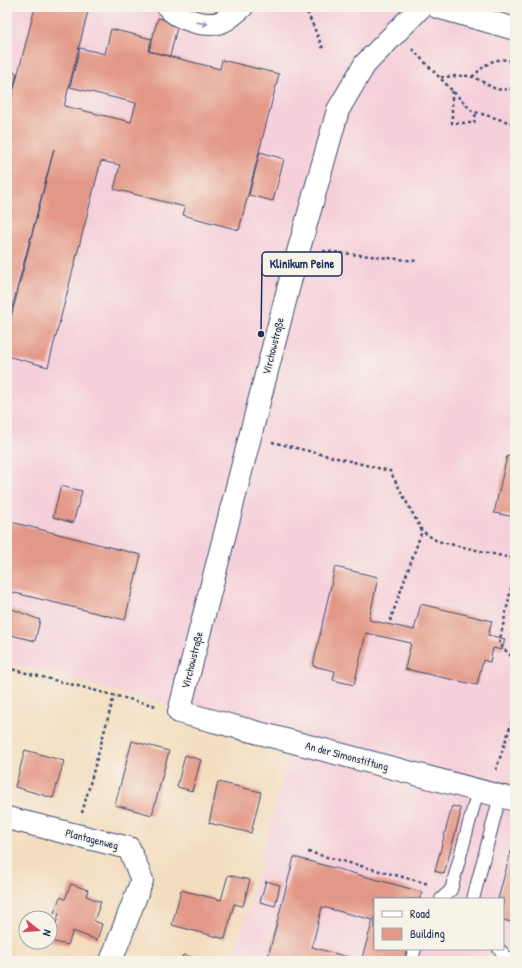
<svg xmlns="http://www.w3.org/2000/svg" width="522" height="968" font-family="'Patrick Hand',sans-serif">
	<rect width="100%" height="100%" fill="#f7f3e8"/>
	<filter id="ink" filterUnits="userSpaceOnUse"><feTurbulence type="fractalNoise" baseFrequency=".025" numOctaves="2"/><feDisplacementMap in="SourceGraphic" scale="8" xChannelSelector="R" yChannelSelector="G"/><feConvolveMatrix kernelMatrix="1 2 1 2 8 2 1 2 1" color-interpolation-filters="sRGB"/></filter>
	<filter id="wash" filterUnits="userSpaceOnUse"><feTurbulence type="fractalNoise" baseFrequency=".012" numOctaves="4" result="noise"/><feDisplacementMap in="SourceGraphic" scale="16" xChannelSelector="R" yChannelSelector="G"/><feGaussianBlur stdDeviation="0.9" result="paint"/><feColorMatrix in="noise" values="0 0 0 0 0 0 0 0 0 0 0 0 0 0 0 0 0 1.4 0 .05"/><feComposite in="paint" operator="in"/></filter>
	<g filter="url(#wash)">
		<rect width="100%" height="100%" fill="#f3ddbf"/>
		<!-- built -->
		<path fill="#f5cfda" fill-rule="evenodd" d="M 7,7 L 515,7 L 515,961 L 234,961 L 293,738 L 7,662 ZM 375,899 L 503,899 L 503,949 L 375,949 Z"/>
		<g id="blocks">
			<!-- building -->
			<path fill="#e39887" d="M 35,7 L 89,7 L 64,106 L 131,122 L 136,103 L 70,87 L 80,48 L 105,54 L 111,29 L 152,39 L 148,51 L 220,69 L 222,60 L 279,74 L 239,230 L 183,215 L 185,207 L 114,189 L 120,165 L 101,161 L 48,367 L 7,356 L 7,333 L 54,149 L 7,327 L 7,116 Z
				M 158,18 L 178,23 L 170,56 L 149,51 Z
				M 7,71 L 17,73 L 8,109 L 7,109 Z
				M 260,152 L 284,159 L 273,201 L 249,195 Z
				M 507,456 L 515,458 L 515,517 L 494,513 Z
				M 61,486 L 82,491 L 73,523 L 53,517 Z
				M 7,521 L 141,555 L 125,620 L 7,591 Z
				M 335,567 L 378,577 L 369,620 L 414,630 L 421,604 L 492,621 L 488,635 L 505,639 L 502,650 L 493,648 L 490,662 L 483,660 L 477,685 L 405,669 L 411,643 L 366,633 L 354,685 L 333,680 L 335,671 L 313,666 Z
				M 7,607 L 40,620 L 35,641 L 7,634 Z
				M 132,741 L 169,751 L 152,815 L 115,805 Z
				M 25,750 L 64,761 L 53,798 L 15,787 Z
				M 185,755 L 201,760 L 192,791 L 177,787 Z
				M 218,782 L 261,792 L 251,833 L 209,823 Z
				M 452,806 L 460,808 L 460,816 L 444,874 L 435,871 Z
				M 511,851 L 515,852 L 515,923 L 503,920 L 503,899 L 498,899 Z
				M 294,857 L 422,892 L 420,899 L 375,899 L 375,949 L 407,949 L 404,961 L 361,961 L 373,920 L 322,907 L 312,947 L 361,961 L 267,961 Z
				M 228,875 L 250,880 L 243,906 L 234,904 L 225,939 L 172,925 L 181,890 L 221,900 Z
				M 266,881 L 280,885 L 275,906 L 260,902 Z
				M 71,884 L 88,890 L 86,896 L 101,902 L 94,921 L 102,924 L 97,940 L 73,931 L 68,945 L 50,941 L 50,921 L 56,923 L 59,914 L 54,913 L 60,897 L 65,899 Z
				M 183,955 L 206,960 L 206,961 L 181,961 Z"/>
		</g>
	</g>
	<g filter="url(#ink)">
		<use href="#blocks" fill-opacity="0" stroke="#3b496d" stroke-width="1"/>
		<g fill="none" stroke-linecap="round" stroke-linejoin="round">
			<!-- service casing -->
			<g stroke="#3b496d" stroke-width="14">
				<path id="service" d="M 441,899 L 451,890 L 478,790
					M 473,899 L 500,796
					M 499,949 L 510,961
					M 411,961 L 415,949"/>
			</g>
			<!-- minor casing -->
			<g stroke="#3b496d" stroke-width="24">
				<path id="minor" d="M 168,7 C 177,19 207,28 221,22 C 228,20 236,12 242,7
					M 421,7 L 365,64 L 338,110 L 293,270 L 179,712 L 515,800
					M 437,7 L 515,29
					M 7,818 L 129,848 L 142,880 L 111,961"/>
			</g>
			<!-- path -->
			<path stroke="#3b496d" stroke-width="2.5" stroke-dasharray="3 3" stroke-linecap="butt" d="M 305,7 L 324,51
				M 412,49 L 472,111 L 515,124
				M 441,77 C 450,77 465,74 473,77 C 492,85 491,93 515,88
				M 472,77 C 487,64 494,55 515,62
				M 452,91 L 452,123 L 474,123 L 476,112
				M 323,251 L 417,261
				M 272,442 L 390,471 L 422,531 L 437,541 L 515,559
				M 515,570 L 499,644 L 515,660
				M 390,621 L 422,531
				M 7,668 L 156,706
				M 496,770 L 515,712
				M 82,813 L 114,696
				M 308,852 L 429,884"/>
			<!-- service -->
			<use href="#service" stroke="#fff" stroke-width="12"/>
			<!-- minor -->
			<use href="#minor" stroke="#fff" stroke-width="22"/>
		</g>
		<!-- one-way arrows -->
		<defs><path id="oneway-shaft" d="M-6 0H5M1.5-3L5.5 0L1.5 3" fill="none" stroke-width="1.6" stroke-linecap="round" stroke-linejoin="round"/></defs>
		<use stroke="#8d97ae" href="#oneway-shaft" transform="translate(202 23) rotate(8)"/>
	</g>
	<g text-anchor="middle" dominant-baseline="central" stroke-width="3" stroke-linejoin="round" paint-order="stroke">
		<!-- street labels -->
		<g font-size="11" fill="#1b2f5e" stroke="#f7f3e8">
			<text transform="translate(273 346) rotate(-76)">Virchowstraße</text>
			<text transform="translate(192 660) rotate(-76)">Virchowstraße</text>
			<text transform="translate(347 756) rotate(15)">An der Simonstiftung</text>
			<text transform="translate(92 839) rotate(14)">Plantagenweg</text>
		</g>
	</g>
	<!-- callouts -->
	<path fill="none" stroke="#1b2f5e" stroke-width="1.5" d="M261 334L262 264"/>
	<circle fill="#1b2f5e" stroke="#f7f3e8" stroke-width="1.5" cx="261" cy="334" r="4"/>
	<rect fill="#f7f3e8" stroke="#1b2f5e" stroke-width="1.5" x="262" y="252" width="80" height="24" rx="4"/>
	<g font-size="12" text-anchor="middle" font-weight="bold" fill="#1b2f5e">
		<text x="302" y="268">Klinikum Peine</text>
	</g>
	<!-- margin -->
	<rect width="522" height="968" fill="none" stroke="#f7f3e8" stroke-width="24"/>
	<!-- legend -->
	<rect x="374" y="898" width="130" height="52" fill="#f7f3e8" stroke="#9fa5b1"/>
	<rect x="382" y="911" width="20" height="6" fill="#ffffff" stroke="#9fa5b1"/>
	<text x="410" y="918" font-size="12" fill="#1b2f5e">Road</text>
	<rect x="382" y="928" width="20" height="12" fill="#e39887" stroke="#9fa5b1"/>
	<text x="410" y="938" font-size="12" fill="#1b2f5e">Building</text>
	<!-- north arrow -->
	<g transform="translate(38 930) rotate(107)"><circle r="19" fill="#f7f3e8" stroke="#9fa5b1"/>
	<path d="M0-3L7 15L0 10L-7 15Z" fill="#d1495b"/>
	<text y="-6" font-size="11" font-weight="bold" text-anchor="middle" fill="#1b2f5e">N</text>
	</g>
</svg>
